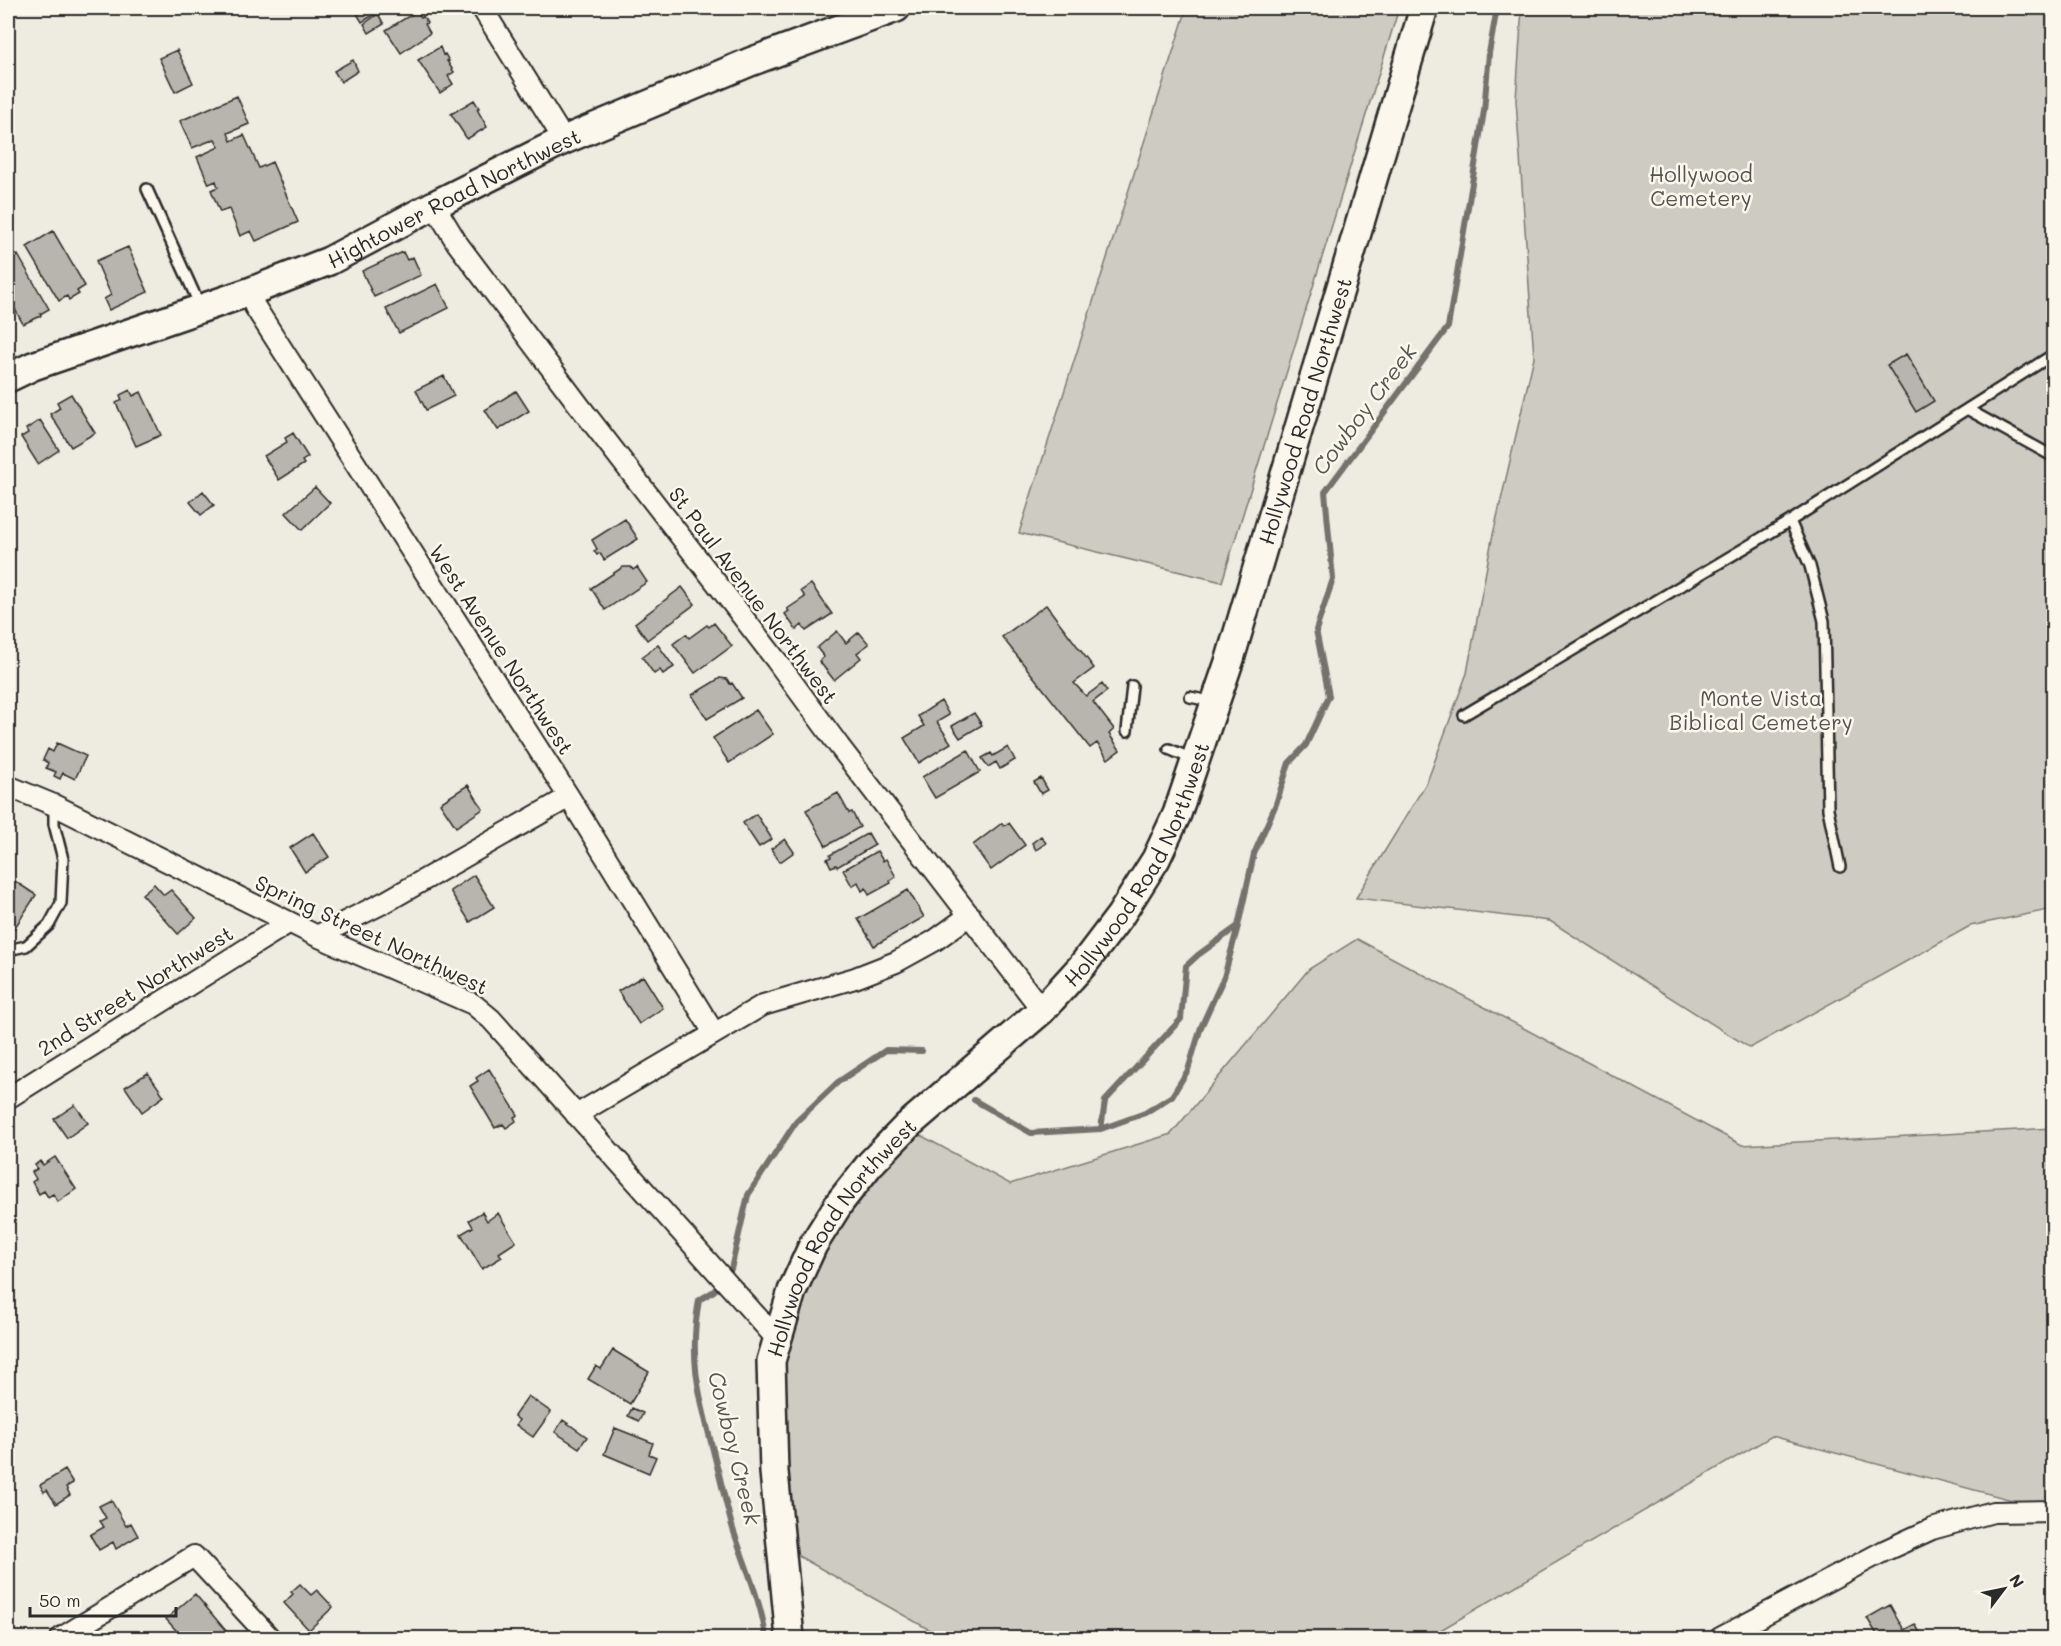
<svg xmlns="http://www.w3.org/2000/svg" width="2061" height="1646" font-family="Mali,sans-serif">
	<rect width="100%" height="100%" fill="#eeebe0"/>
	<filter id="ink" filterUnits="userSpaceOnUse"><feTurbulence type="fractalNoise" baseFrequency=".0167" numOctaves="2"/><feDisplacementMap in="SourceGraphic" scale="12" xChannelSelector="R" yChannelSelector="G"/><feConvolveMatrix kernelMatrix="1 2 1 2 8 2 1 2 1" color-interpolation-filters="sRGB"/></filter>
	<g filter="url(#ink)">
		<!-- green -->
		<path fill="#cecbc2" stroke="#7c7b76" stroke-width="1.5" d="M 1187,8 L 1399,8 L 1222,582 L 1019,533 Z
			M 1522,8 L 2053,8 L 2053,909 L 1970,926 L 1750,1048 L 1550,921 L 1356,898 L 1427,782 L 1467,673 L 1492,539 L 1534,357 L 1516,100 Z
			M 1357,939 L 1742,1145 L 2053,1128 L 2053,1511 L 1772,1436 L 1427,1638 L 944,1638 L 770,1540 L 767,1349 L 824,1236 L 911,1130 L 1010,1184 L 1171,1134 L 1309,969 Z"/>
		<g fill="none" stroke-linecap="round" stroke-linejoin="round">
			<!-- stream -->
			<path stroke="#74726e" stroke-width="6" d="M 974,1100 L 1031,1133 L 1101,1129 L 1105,1101 L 1181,1019 L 1186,966 L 1198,955 L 1238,926 L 1254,854 L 1276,804 L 1289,763 L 1306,745 L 1329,696 L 1316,630 L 1333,579 L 1325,492 L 1448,327 L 1484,111 L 1489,53 L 1497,8
				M 1101,1129 L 1145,1113 L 1172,1096 L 1188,1070 L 1201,1027 L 1224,977 L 1238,926
				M 766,1638 C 761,1600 745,1566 733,1529 C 726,1506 721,1481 715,1458 C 700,1398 688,1362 699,1300 L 714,1291 L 731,1269 L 748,1195 L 796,1122 L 838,1082 L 886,1050 L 922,1051"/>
		</g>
		<!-- building -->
		<path fill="#b8b5ae" stroke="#2b2b2b" stroke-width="1.5" d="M 363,8 L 374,8 L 377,13 L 362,22 L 356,12 Z
			M 417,11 L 421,18 L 423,16 L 427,23 L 425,24 L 430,33 L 401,53 L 386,30 Z
			M 378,14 L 384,24 L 369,33 L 364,24 Z
			M 440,47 L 443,55 L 445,54 L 449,61 L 447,61 L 454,72 L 448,76 L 453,84 L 440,93 L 418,60 Z
			M 177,50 L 193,83 L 175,92 L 159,58 Z
			M 353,60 L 358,71 L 341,82 L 334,71 Z
			M 237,96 L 249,124 L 228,133 L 231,141 L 244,135 L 259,168 L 272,162 L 298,222 L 256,241 L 251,231 L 240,236 L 229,209 L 220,212 L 211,190 L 218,187 L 216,181 L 209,184 L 197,157 L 219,147 L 215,139 L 192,148 L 180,121 Z
			M 474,100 L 479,108 L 477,109 L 487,127 L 467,139 L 451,114 Z
			M 53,231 L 85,286 L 77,291 L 79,294 L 69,300 L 67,296 L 59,301 L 27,247 Z
			M 128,247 L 148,292 L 109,310 L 104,299 L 111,295 L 96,261 Z
			M 403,252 L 407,260 L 413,257 L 421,275 L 374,297 L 362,271 Z
			M 18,255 L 49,309 L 40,314 L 41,316 L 23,324 L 8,296 L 8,261 Z
			M 437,284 L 449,308 L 399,333 L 386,309 Z
			M 1906,354 L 1934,401 L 1916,412 L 1887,365 Z
			M 444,376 L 454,396 L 426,410 L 416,390 Z
			M 130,390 L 133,396 L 141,392 L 161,435 L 136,446 L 116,403 L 122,400 L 120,395 Z
			M 516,391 L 529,411 L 498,430 L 485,410 Z
			M 71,394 L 95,433 L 71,447 L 50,414 L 60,408 L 57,402 Z
			M 40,420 L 59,450 L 38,464 L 21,437 L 28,433 L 26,429 Z
			M 293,433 L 308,457 L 302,461 L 304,464 L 279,480 L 264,456 L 287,442 L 285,438 Z
			M 315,487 L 330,503 L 302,530 L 286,513 Z
			M 203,491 L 214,505 L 201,515 L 190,502 Z
			M 625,519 L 638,539 L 604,560 L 600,553 L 597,555 L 594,551 L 597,549 L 592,540 Z
			M 623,567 L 631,567 L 633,570 L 637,567 L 647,582 L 605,610 L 591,588 Z
			M 811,584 L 832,614 L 806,631 L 802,625 L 796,630 L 785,614 L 789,611 L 787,609 L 805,597 L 801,591 Z
			M 682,587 L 695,604 L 647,640 L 635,623 Z
			M 1046,605 L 1094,668 L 1074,683 L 1086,696 L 1102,684 L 1107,691 L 1093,702 L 1114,729 L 1109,734 L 1120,750 L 1108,759 L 1097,743 L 1090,748 L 1002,637 Z
			M 714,623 L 732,646 L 695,673 L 673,644 L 686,634 L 689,638 L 707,625 L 709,627 Z
			M 837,631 L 846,643 L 859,632 L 869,644 L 857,653 L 861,658 L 834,680 L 819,661 L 824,657 L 817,648 Z
			M 658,645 L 674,667 L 663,674 L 660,670 L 654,674 L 642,657 Z
			M 720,678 L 727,679 L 730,684 L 732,683 L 742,698 L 707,719 L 692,695 Z
			M 941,701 L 949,715 L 937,722 L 951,743 L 919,763 L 904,738 L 924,726 L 918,716 Z
			M 756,710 L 773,734 L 729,763 L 713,738 Z
			M 974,713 L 982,725 L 960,738 L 952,726 Z
			M 57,743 L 86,756 L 75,779 L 63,773 L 60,779 L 54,776 L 56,772 L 46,768 L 48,763 L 43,760 L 48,749 L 53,752 Z
			M 1008,747 L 1015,760 L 1000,769 L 996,762 L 988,767 L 982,758 L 991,753 L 993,756 Z
			M 968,750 L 980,772 L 935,798 L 922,777 Z
			M 1041,778 L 1048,790 L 1041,794 L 1034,782 Z
			M 468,785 L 483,809 L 456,827 L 440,803 Z
			M 838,793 L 849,813 L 852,812 L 860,827 L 826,846 L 806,810 Z
			M 756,814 L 772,839 L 759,847 L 743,823 Z
			M 1002,823 L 1004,826 L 1009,823 L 1025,845 L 991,870 L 973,845 Z
			M 313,833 L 329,857 L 305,872 L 290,848 Z
			M 868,833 L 875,845 L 837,867 L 836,865 L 831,867 L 827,859 L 831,857 L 830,855 Z
			M 1041,836 L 1046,843 L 1036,850 L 1032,843 Z
			M 785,839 L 794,852 L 780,862 L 771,849 Z
			M 877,851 L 883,861 L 886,859 L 896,877 L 890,881 L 891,883 L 869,895 L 866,888 L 862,891 L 858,882 L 852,886 L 843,870 Z
			M 474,875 L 494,907 L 470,922 L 450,891 Z
			M 10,878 L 36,895 L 12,932 L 8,929 L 8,883 Z
			M 154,884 L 164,895 L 171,890 L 196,918 L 178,934 L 142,894 Z
			M 908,890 L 924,917 L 874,946 L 858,919 Z
			M 643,976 L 663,1008 L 639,1024 L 618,991 Z
			M 489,1069 L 518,1115 L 514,1117 L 516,1121 L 506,1128 L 503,1124 L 495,1128 L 470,1086 L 478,1081 L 476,1078 Z
			M 148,1073 L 164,1096 L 142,1112 L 125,1087 Z
			M 75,1105 L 88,1123 L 67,1138 L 54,1119 Z
			M 55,1157 L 76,1189 L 58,1202 L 53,1194 L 48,1197 L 44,1191 L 39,1194 L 32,1182 L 36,1179 L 32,1172 L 37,1169 L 35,1165 L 40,1161 L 43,1165 Z
			M 482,1212 L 487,1221 L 498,1213 L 516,1242 L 499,1253 L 502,1257 L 482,1269 L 461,1234 L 473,1227 L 469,1220 Z
			M 613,1350 L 649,1372 L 630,1404 L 588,1379 L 596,1366 L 601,1369 Z
			M 528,1396 L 551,1412 L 533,1437 L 516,1425 L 519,1420 L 514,1416 Z
			M 632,1408 L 643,1413 L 639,1421 L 628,1416 Z
			M 563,1420 L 587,1437 L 579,1448 L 555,1432 Z
			M 615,1428 L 653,1443 L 649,1454 L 656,1457 L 649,1473 L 604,1454 Z
			M 65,1470 L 73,1483 L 66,1487 L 70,1495 L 56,1504 L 47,1490 L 44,1492 L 40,1485 Z
			M 111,1500 L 126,1526 L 131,1523 L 138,1536 L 116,1549 L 113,1542 L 99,1550 L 90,1535 L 104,1527 L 100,1521 L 106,1518 L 99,1506 Z
			M 300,1584 L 311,1595 L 317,1590 L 333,1607 L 309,1630 L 284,1603 L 293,1594 L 291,1592 Z
			M 195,1594 L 232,1638 L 183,1638 L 166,1619 Z
			M 1890,1605 L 1904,1630 L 1915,1624 L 1922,1636 L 1918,1638 L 1879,1638 L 1867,1618 Z"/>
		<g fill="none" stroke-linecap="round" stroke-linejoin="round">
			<!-- lane casing -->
			<g stroke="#2b2b2b" stroke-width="14">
				<path id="lane" d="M 147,189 L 200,306
					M 1967,409 L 2054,457
					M 1790,521 L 1810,566 L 1824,621 L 1828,809 L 1840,867
					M 1190,697 L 1214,702
					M 1464,715 L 1790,521 L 2054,354
					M 1127,731 L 1132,686
					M 1169,749 L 1192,759
					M 8,950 L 26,946 L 49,925 L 61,903 L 63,859 L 54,824 L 54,805"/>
			</g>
			<!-- street casing -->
			<g stroke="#2b2b2b" stroke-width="24">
				<path id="street" d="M 482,8 L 564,140
					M 434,205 L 457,243 L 581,408 L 776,660 L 839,746 L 1042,1010
					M 249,292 L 255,307 L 569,797 L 714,1033
					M 8,786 L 54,805 L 317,936 L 473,1004 L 491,1019 L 776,1338
					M 317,936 L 387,901 L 569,797
					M 8,1098 L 288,923
					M 576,1115 L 763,1005 L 855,978 L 896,962 L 934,941 L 970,915
					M 61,1638 L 194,1556 L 270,1638
					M 1720,1638 L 1884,1551 L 1932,1529 L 1993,1512 L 2054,1511"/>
			</g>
			<!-- secondary casing -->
			<g stroke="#2b2b2b" stroke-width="32">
				<g id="secondary">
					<path id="s1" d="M 8,378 L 33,366 L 249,292 L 329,261 L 434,205 L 564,140 L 750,62 L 896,8"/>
					<path id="s2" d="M 790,1638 L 774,1472 L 771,1361 L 792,1291 L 813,1245 L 840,1202 L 870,1164 L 907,1126 L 1042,1010 L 1082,966 L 1120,916 L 1156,859 L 1177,814 L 1230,659 L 1424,8"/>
				</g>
			</g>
			<!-- lane -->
			<use href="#lane" stroke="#fbf7ec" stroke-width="9"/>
			<!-- street -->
			<use href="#street" stroke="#fbf7ec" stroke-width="20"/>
			<!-- secondary -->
			<use href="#secondary" stroke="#fbf7ec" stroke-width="27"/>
		</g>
	</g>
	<g text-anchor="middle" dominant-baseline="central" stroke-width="5" stroke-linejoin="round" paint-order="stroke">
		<!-- park labels -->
		<g font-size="21" fill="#545351" stroke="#fbf7ec">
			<text x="1701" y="173">Hollywood<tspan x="1701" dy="24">Cemetery</tspan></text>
			<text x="1761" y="697">Monte Vista<tspan x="1761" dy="24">Biblical Cemetery</tspan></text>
		</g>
		<!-- street labels -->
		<g font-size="21" fill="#2b2b2b" stroke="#fbf7ec">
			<text stroke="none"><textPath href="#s1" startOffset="482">Hightower Road Northwest</textPath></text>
			<text stroke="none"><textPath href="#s2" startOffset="1394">Hollywood Road Northwest</textPath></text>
			<text transform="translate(754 595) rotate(53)">St Paul Avenue Northwest</text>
			<text transform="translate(502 649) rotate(57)">West Avenue Northwest</text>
			<text stroke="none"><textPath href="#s2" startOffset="908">Hollywood Road Northwest</textPath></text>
			<text transform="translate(372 934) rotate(25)">Spring Street Northwest</text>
			<text transform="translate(135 990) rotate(-32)">2nd Street Northwest</text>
			<text stroke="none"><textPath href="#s2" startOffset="422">Hollywood Road Northwest</textPath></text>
		</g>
		<!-- water labels -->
		<g font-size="22" font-style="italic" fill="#555552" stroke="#fbf7ec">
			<text transform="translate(1364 409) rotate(-53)">Cowboy Creek</text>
			<text transform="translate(735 1448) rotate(76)">Cowboy Creek</text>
		</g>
	</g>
	<!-- margin -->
	<rect width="2061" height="1646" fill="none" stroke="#fbf7ec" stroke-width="30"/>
	<rect x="15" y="15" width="2031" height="1616" fill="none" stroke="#2b2b2b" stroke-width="2" filter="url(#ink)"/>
	<!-- north arrow -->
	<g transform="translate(2004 1589) rotate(58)" stroke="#fbf7ec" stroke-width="4.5" paint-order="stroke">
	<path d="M0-4.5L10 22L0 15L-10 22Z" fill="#2b2b2b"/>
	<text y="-9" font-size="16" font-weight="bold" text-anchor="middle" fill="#2b2b2b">N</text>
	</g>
	<!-- scale -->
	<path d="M30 1607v9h146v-9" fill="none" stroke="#2b2b2b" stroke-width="3"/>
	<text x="39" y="1607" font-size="18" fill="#2b2b2b" stroke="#fbf7ec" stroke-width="4.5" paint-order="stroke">50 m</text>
</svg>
